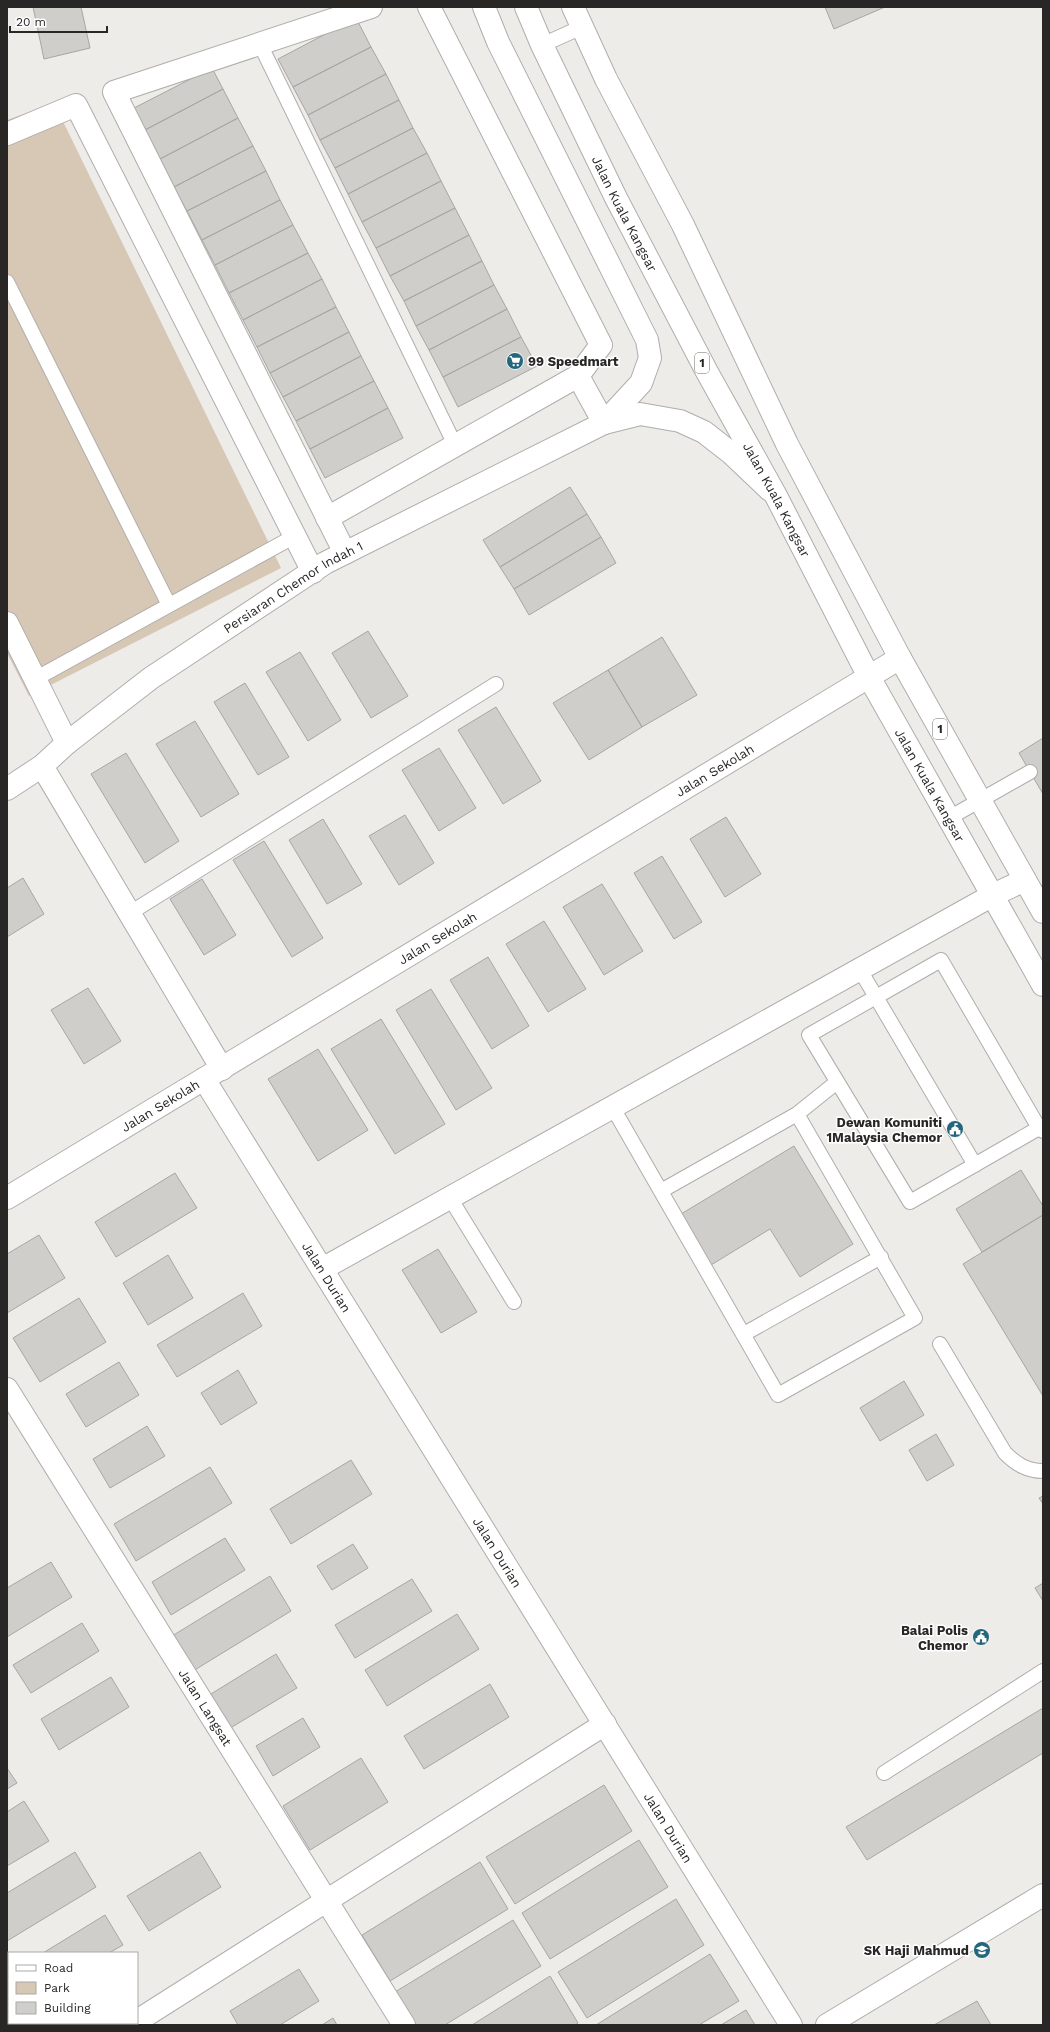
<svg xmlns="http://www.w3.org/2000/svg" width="1050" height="2032" font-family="'Work Sans',sans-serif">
	<rect width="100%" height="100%" fill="#eeece9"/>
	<!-- green -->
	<path fill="#d7c7b5" d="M 54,103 L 281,568 L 29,696 L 7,653 L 7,120 Z"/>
	<!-- building -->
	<path fill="#d0cecb" stroke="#a8a6a3" d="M 33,7 L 81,7 L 90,48 L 44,59 Z
		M 825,7 L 885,7 L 834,29 Z
		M 356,18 L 371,47 L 293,87 L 278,59 Z
		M 371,47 L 386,74 L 308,115 L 293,87 Z
		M 212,68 L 223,89 L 145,130 L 134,108 Z
		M 386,74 L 399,100 L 320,140 L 308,115 Z
		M 223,89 L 238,118 L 160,159 L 145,130 Z
		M 399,100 L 413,128 L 335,168 L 320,140 Z
		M 238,118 L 253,146 L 174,187 L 160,159 Z
		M 413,128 L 427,153 L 348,194 L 335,168 Z
		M 253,146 L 266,171 L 187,211 L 174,187 Z
		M 427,153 L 441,181 L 362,222 L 348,194 Z
		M 266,171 L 280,200 L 202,240 L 187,211 Z
		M 441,181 L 455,208 L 376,248 L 362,222 Z
		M 280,200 L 293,225 L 215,265 L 202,240 Z
		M 455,208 L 469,235 L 390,276 L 376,248 Z
		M 293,225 L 308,253 L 229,293 L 215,265 Z
		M 469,235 L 482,261 L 404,301 L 390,276 Z
		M 308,253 L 322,279 L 243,320 L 229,293 Z
		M 482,261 L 494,285 L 416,326 L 404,301 Z
		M 322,279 L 336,307 L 257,347 L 243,320 Z
		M 494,285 L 507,309 L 429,350 L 416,326 Z
		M 336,307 L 349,332 L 270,373 L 257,347 Z
		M 507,309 L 521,337 L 443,377 L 429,350 Z
		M 349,332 L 361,356 L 283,397 L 270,373 Z
		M 521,337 L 537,366 L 458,407 L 443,377 Z
		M 361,356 L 374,381 L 296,421 L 283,397 Z
		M 374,381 L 388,408 L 310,449 L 296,421 Z
		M 388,408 L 403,438 L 325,478 L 310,449 Z
		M 570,487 L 587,514 L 500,567 L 483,540 Z
		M 587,514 L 601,537 L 514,589 L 500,567 Z
		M 601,537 L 616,563 L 529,615 L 514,589 Z
		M 368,631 L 408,696 L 371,718 L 332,653 Z
		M 662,637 L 697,695 L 642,727 L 608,670 Z
		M 300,652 L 341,720 L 308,741 L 266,672 Z
		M 608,670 L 642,727 L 589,760 L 553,703 Z
		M 245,683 L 289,757 L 258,775 L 214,702 Z
		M 496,707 L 541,781 L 503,804 L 458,730 Z
		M 195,721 L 239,794 L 201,817 L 156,744 Z
		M 1043,738 L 1043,794 L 1019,753 Z
		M 439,748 L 476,808 L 439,831 L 402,770 Z
		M 126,753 L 179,841 L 145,863 L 91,774 Z
		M 405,815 L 434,863 L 399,885 L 369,836 Z
		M 726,817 L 761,874 L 725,897 L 690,839 Z
		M 323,819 L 362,884 L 327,904 L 289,840 Z
		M 264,841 L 323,938 L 292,957 L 233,860 Z
		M 662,856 L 702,922 L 674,939 L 634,873 Z
		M 23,878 L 44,914 L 7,937 L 7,888 Z
		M 202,879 L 236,935 L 204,955 L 170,899 Z
		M 602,884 L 643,951 L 604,975 L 563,907 Z
		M 544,921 L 586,989 L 548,1012 L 506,944 Z
		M 488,957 L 529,1026 L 492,1049 L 450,980 Z
		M 88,988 L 121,1041 L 84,1064 L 51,1010 Z
		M 431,989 L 492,1088 L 456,1110 L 396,1010 Z
		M 381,1019 L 445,1124 L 395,1154 L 331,1049 Z
		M 318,1049 L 368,1130 L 318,1161 L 268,1079 Z
		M 794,1146 L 853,1244 L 800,1277 L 770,1229 L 711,1265 L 681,1214 Z
		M 1021,1170 L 1043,1206 L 1043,1215 L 982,1252 L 956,1209 Z
		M 175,1173 L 197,1208 L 116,1257 L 95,1222 Z
		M 1043,1215 L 1043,1396 L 963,1264 Z
		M 39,1235 L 65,1278 L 7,1313 L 7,1254 Z
		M 438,1249 L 477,1312 L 441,1333 L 402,1270 Z
		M 168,1255 L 193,1298 L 148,1325 L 123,1283 Z
		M 243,1293 L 262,1326 L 177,1377 L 157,1345 Z
		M 79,1298 L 106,1342 L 40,1382 L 13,1338 Z
		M 119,1362 L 139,1395 L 86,1427 L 66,1394 Z
		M 238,1370 L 257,1403 L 221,1425 L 201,1393 Z
		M 904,1381 L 924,1415 L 880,1441 L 860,1408 Z
		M 147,1426 L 165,1456 L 110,1488 L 93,1459 Z
		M 936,1434 L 954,1465 L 927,1481 L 909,1450 Z
		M 351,1460 L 372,1494 L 291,1544 L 270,1509 Z
		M 210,1467 L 232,1503 L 136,1561 L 114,1524 Z
		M 1043,1496 L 1043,1504 L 1039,1498 Z
		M 225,1538 L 245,1570 L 171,1615 L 152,1582 Z
		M 353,1544 L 368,1568 L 332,1590 L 317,1566 Z
		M 51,1562 L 72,1597 L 7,1637 L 7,1588 Z
		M 270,1576 L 291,1611 L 193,1671 L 172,1636 Z
		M 412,1579 L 432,1611 L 355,1658 L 335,1625 Z
		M 1043,1583 L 1043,1601 L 1035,1588 Z
		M 457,1614 L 479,1649 L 387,1706 L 365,1670 Z
		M 82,1623 L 99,1651 L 31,1693 L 13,1665 Z
		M 276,1654 L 297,1688 L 227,1730 L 206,1697 Z
		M 111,1677 L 129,1707 L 59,1750 L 41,1719 Z
		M 490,1684 L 509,1717 L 424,1769 L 404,1736 Z
		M 1043,1708 L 1043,1753 L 867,1860 L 846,1827 Z
		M 303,1718 L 320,1747 L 273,1776 L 256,1746 Z
		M 361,1758 L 388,1802 L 310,1850 L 283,1806 Z
		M 7,1768 L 17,1783 L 7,1789 Z
		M 604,1785 L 632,1831 L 515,1904 L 486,1857 Z
		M 24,1801 L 49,1841 L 7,1866 L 7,1812 Z
		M 639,1840 L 668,1887 L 550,1959 L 522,1913 Z
		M 75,1852 L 96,1887 L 7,1941 L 7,1893 Z
		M 200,1852 L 221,1887 L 149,1931 L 127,1896 Z
		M 480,1862 L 508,1909 L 390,1981 L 362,1935 Z
		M 676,1899 L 704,1945 L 587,2018 L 558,1972 Z
		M 105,1915 L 123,1945 L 109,1953 L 43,1953 Z
		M 513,1920 L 541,1966 L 445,2025 L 415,2025 L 395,1992 Z
		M 710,1954 L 739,2001 L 699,2025 L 596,2025 Z
		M 299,1969 L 319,2001 L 280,2025 L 238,2025 L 230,2011 Z
		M 550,1976 L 578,2023 L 575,2025 L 472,2025 Z
		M 977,2001 L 991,2025 L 934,2025 Z
		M 746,2010 L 755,2025 L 721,2025 Z
		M 333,2018 L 337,2025 L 322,2025 Z"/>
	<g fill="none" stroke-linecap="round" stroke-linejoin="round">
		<!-- service casing -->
		<g stroke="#b0adab" stroke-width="16">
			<path id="service" d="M 260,44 L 455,445
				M 542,45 L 582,27
				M 7,282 L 169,605
				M 35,679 L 295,536
				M 949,818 L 1030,772
				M 130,913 L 496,684
				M 860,970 L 876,997 L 941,960 L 1039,1128 L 1043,1131
				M 613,1108 L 778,1395 L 915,1318 L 797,1114
				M 975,1165 L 876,997 L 809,1035 L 910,1202 L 1039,1128
				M 661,1191 L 797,1114 L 837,1082
				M 450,1198 L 514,1302
				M 744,1334 L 881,1257
				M 940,1344 L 1005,1453 C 1016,1464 1027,1471 1043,1471
				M 884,1773 L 1043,1671"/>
		</g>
		<!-- minor casing -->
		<g stroke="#b0adab" stroke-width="24">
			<g id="minor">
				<path d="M 484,7 L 498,42 L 647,340 L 650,358 L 641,383 L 604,423"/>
				<path d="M 7,134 L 76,105 L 313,572"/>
				<path d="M 578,376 L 604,423"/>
				<path d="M 327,518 L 578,376 L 601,345 L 429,7"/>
				<path d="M 345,553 L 114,92 L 371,7"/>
				<path d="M 7,623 L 67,743"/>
				<path d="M 42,766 L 222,1069"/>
				<path id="s1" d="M 7,789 L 42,766 L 67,743 L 151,678 L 325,563 L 604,423 L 640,414 L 680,421 L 704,432 L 731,453 L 770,490"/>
				<path id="s2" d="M 204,1079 L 791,2025"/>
				<path id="s3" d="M 7,1198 L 900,658"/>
				<path d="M 322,1269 L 993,895 L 1025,880"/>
				<path id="s4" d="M 7,1389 L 404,2025"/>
				<path d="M 7,2002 L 9,2005"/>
				<path d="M 137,2021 L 605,1724"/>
				<path d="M 19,2023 L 21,2025"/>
				<path d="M 827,2025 L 1043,1895"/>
			</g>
		</g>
		<!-- trunk casing -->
		<g stroke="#b0adab" stroke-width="24">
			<g id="trunk">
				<path id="s5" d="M 526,7 L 542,45 L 616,198 L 707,372 L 775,494 L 869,677 L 1043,985"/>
				<path d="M 573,7 L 606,79 L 683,225 L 787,444 L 900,658 L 1043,912"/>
			</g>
		</g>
		<!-- service -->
		<use href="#service" stroke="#fff" stroke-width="14"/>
		<!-- minor -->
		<use href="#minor" stroke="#fff" stroke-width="22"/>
		<!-- trunk -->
		<use href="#trunk" stroke="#fff" stroke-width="22"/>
	</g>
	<!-- icons -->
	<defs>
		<g id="supermarket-disc" transform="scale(0.9)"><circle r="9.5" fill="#25677a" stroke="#fff"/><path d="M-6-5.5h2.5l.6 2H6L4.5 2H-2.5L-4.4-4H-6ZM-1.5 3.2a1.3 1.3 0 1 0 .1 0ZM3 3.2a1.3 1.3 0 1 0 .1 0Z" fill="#fff"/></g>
		<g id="civic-disc" transform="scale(0.9)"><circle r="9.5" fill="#25677a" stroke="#fff"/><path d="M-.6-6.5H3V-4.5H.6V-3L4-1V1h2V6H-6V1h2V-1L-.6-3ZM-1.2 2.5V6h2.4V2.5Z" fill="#fff"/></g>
		<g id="school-disc" transform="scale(0.9)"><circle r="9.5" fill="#25677a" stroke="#fff"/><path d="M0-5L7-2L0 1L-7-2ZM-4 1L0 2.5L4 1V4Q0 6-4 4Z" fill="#fff"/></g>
	</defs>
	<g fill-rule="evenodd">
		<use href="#supermarket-disc" x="515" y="361"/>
		<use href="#civic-disc" x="955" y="1129"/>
		<use href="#civic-disc" x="981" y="1637"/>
		<use href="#school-disc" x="982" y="1950"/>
	</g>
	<g text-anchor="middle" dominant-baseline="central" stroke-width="3" stroke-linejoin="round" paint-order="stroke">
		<!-- shield labels -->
		<g fill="#fff" stroke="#686867" stroke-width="1">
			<rect x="695" y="353" width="14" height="20" rx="3"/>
			<rect x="933" y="719" width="14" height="20" rx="3"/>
		</g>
		<g font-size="12" font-weight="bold" fill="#282726">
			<text x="702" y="363">1</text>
			<text x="940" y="729">1</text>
		</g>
		<!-- street labels -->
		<g font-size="13" fill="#282726" stroke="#fff">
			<text stroke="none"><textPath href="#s5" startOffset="229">Jalan Kuala Kangsar</textPath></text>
			<text stroke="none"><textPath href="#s5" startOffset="553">Jalan Kuala Kangsar</textPath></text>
			<text stroke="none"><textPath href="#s1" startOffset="351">Persiaran Chemor Indah 1</textPath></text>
			<text stroke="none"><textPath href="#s3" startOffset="827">Jalan Sekolah</textPath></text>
			<text stroke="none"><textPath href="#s5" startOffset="877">Jalan Kuala Kangsar</textPath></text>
			<text stroke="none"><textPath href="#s3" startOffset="503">Jalan Sekolah</textPath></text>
			<text stroke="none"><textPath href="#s3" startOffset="179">Jalan Sekolah</textPath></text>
			<text stroke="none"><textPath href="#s2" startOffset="233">Jalan Durian</textPath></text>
			<text stroke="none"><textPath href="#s2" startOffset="557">Jalan Durian</textPath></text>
			<text stroke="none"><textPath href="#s4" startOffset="375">Jalan Langsat</textPath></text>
			<text stroke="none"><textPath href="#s2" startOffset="881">Jalan Durian</textPath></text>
		</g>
		<!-- poi labels -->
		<g font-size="13" font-weight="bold" fill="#282726" stroke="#fff" text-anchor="end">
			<text x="528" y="361" text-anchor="start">99 Speedmart</text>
			<text x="942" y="1122">Dewan Komuniti<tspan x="942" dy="15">1Malaysia Chemor</tspan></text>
			<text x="968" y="1630">Balai Polis<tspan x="968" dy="15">Chemor</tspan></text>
			<text x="969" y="1950">SK Haji Mahmud</text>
		</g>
	</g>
	<!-- border -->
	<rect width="1050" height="2032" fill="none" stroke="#282726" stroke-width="16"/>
	<!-- legend -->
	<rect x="8" y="1952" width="130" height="72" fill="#ffffff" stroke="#a9a9a8"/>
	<rect x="16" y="1965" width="20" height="6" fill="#ffffff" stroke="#a9a9a8"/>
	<text x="44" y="1972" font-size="12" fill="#282726">Road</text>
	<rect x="16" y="1982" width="20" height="12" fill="#d7c7b5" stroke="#a9a9a8"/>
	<text x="44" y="1992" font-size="12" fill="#282726">Park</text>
	<rect x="16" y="2002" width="20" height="12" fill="#d0cecb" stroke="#a9a9a8"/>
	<text x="44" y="2012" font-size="12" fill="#282726">Building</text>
	<!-- scale -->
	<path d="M10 26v6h97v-6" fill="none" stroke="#282726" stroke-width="2"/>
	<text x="16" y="26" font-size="12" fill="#282726" stroke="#ffffff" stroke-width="3" paint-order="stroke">20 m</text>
</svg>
